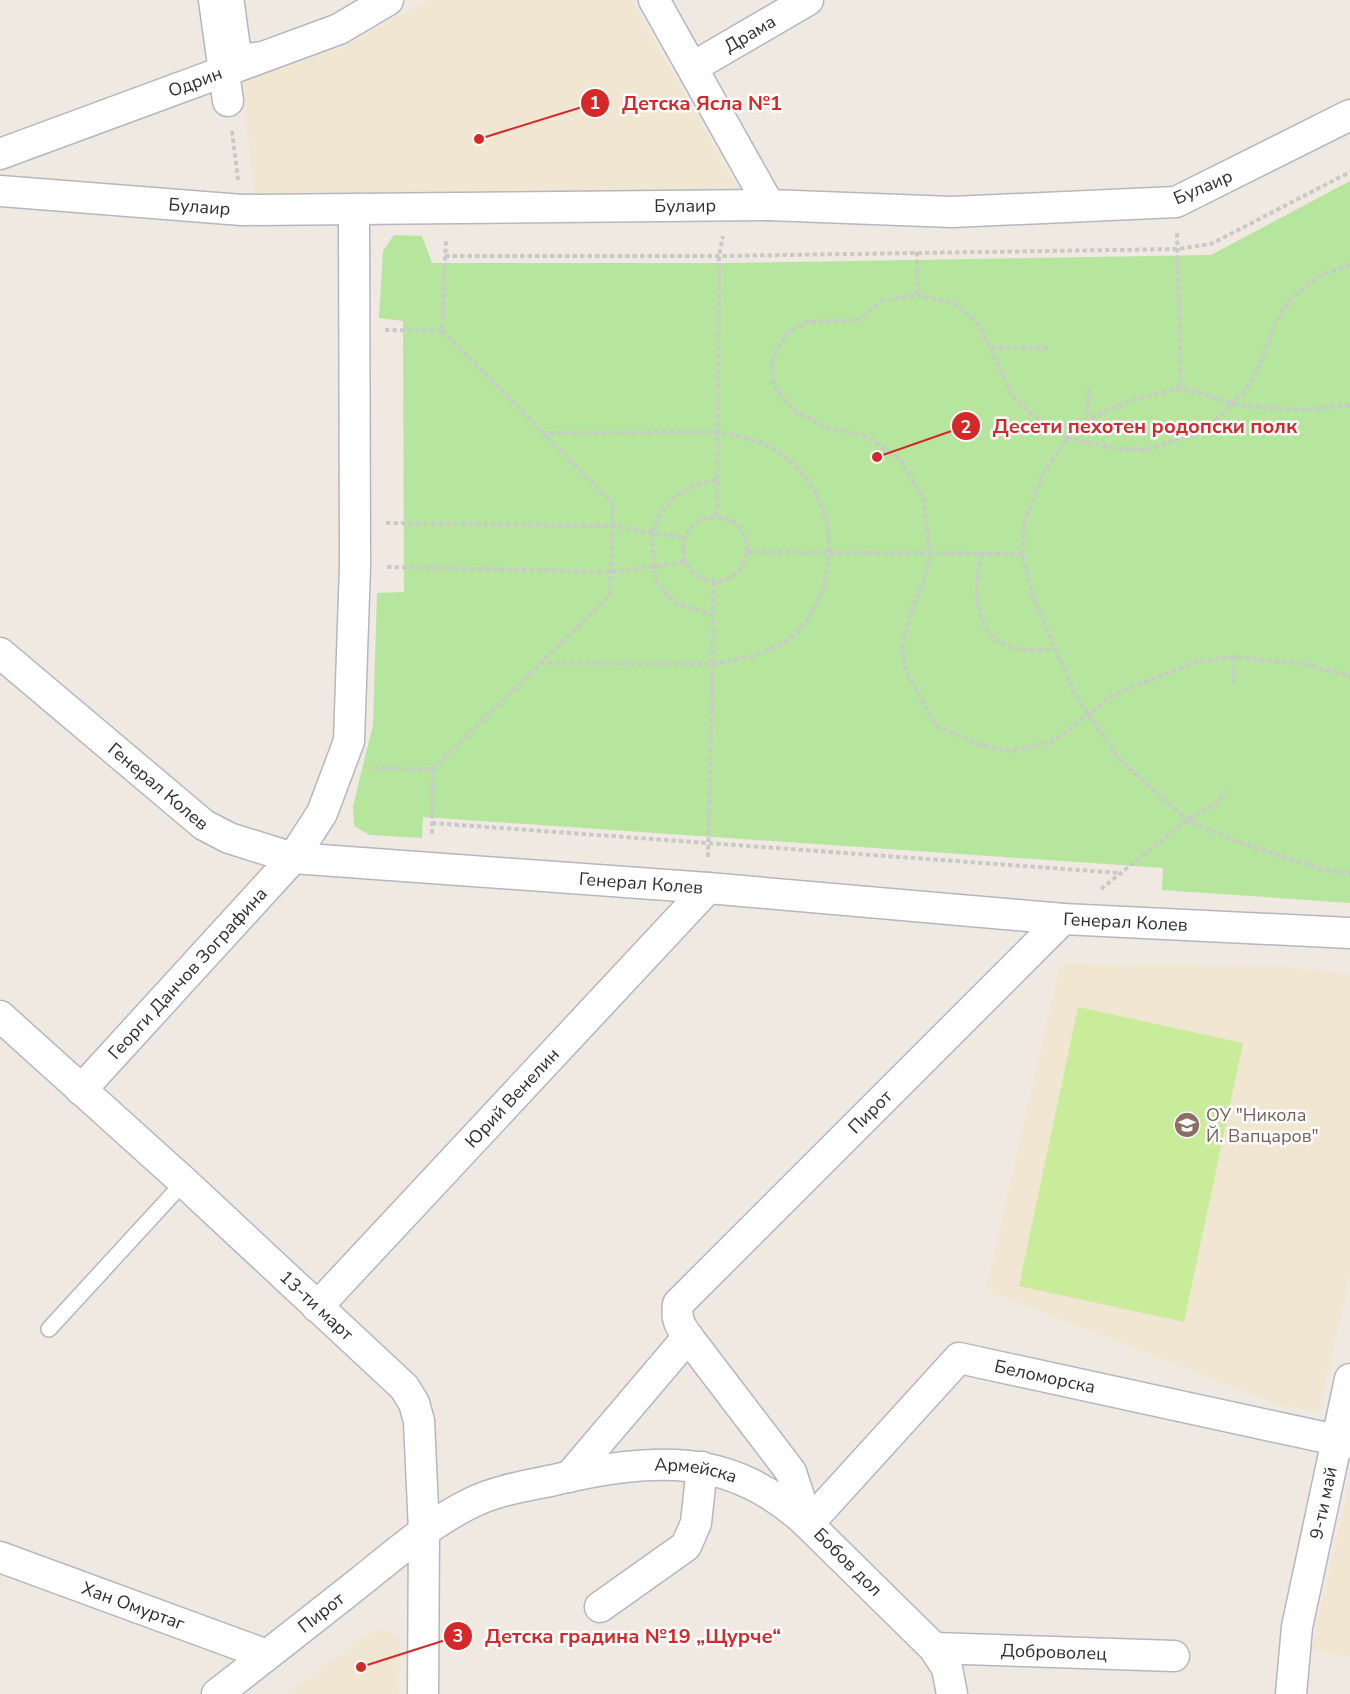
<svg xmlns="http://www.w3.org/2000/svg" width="1350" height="1694" font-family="'Nunito Sans',sans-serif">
	<rect width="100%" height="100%" fill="#efe9e1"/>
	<!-- education -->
	<path fill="#f0e6d1" d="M 429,0 L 631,0 L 742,196 L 256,201 L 241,82 L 343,47 Z
		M 1060,964 L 1280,966 L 1350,974 L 1350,1276 L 1319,1411 L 1279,1405 L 986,1290 Z
		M 1350,1481 L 1350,1657 L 1311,1649 Z
		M 385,1627 L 400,1639 L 399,1694 L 287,1694 L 364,1636 Z"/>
	<!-- green -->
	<path fill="#b6e59e" d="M 1350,181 L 1350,903 L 1162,890 L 1163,868 L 423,817 L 422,838 L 370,835 L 354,826 L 353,806 L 373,725 L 377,593 L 404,592 L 403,321 L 379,318 L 383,251 L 394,235 L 422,236 L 432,263 L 734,263 L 1211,255 Z"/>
	<!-- pitch -->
	<path fill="#c9ec9a" d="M 1078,1007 L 1243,1043 L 1184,1322 L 1019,1286 Z"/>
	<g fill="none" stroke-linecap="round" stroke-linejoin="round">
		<!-- lane casing -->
		<g stroke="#b4b7c1" stroke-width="18">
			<path id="lane" d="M 236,0 L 243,52 L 258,50
				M 49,1329 L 184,1182"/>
		</g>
		<!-- street casing -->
		<g stroke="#b4b7c1" stroke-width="33">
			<g id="street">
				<path d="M 214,0 L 228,101"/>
				<path d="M 654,0 L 769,205"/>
				<path id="s1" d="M 693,67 L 808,0"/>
				<path id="s2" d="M 0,154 L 339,29 L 388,0"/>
				<path id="s3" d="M 0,191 L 242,210 L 769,205 L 952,212 L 1176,202 L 1350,115"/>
				<path id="s4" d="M 0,653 L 204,825 L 229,838 L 293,858 L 708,888 L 1063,919 L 1350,933"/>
				<path id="s5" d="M 0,1016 L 184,1182 L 404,1387 L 414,1403 L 419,1421 L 424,1531 L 423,1694"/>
				<path id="s6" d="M 81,1090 L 293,858 L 322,813 L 349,741 L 355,566 L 354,210"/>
				<path id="s7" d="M 317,1307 L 708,888"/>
				<path d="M 569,1477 L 688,1337"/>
				<path id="s8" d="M 0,1557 L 267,1655"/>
				<path d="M 600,1607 L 686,1546 L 696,1523 L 702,1467"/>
				<path id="s9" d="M 934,1648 L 1174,1656"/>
				<path id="s10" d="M 217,1694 C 265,1657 313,1619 360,1582 C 395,1554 430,1523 471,1503 C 497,1490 526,1486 554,1480 C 651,1458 730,1450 808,1524 L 959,1358 L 1350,1443"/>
				<path id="s11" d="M 952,1694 L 947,1668 L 934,1648 L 808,1524 L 791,1472 L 688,1337 C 679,1325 676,1318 678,1304 L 1063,919"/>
				<path id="s12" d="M 1291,1694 L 1297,1627 L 1350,1379"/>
			</g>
		</g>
		<!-- path -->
		<path stroke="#c9c9c9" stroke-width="4" stroke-dasharray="4.5 3" stroke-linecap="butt" d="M 232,131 L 238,180
			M 1177,233 L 1181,388
			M 917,252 L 917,295
			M 445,256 L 719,256 L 1177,249 L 1211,244 L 1350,172
			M 1350,265 L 1323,274 L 1291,298 L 1274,326 L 1260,365 L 1246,389 L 1217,419 L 1201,432 L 1146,450 L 1118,449 L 1068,438 L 1040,421 L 1013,397 L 979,325 L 955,304 L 917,295 L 882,301 L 858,320 L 806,322 L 786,334 L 772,359 L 773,386 L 793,410 L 827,428 L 865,436 L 900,459 L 923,498 L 930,553 L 924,580 L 911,611 L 902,648 L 906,671 L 936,726 L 981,745 L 1010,751 L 1052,742 L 1115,694 L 1196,662 L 1234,657 L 1304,664 L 1350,676
			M 385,330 L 442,331 L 446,240
			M 991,348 L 1051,348
			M 1350,405 L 1305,410 L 1243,406 L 1181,388 L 1136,399 L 1098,414 L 1068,438 L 1044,472 L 1024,523 L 1022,554 L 1033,597 L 1075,695 L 1121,761 L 1187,820 L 1233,840 L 1321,869 L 1350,873
			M 1087,422 L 1089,389
			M 717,516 L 719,256 L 723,236
			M683 549a32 32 0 1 1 64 0a32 32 0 1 1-64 0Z
			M 386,523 L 612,526 L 685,538
			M 748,552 L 1022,554
			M 981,554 C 975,588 971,634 1012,648 C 1023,652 1042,650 1054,650
			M 387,567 L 611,572 L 685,562
			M 714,615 L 676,604 L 655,580 L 652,533 L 656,520 L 675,496 L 698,484 L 716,480
			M 540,663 L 712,664 C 739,660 782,651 800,629 C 842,578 839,504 789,460 C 769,443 742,436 717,432 L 542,433
			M 1234,683 L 1234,657
			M 373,768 L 433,769 L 432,836
			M 433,769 L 610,595 L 613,504 L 442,331
			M 432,823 L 1120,873
			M 708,857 L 714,582
			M 1101,889 L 1187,820 L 1214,805 L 1227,792"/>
		<!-- lane -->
		<use href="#lane" stroke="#fff" stroke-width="15"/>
		<!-- street -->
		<use href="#street" stroke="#fff" stroke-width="30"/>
	</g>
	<!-- icons -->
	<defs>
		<g id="school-disc" transform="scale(1.35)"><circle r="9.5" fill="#8d6e63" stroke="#fff"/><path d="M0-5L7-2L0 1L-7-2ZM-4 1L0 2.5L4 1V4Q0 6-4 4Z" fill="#fff"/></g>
	</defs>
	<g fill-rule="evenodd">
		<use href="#school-disc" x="1187" y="1125"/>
	</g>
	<g text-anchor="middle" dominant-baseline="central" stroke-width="5" stroke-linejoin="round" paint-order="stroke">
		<!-- street labels -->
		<g font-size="18" fill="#2e2e2e" stroke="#fff">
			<text stroke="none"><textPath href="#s1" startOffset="66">Драма</textPath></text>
			<text stroke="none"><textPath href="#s2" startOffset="208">Одрин</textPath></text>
			<text transform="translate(1203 187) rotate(-23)">Булаир</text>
			<text stroke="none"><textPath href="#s3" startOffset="686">Булаир</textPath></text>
			<text stroke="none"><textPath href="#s3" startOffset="200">Булаир</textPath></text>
			<text stroke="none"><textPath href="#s4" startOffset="207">Генерал Колев</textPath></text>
			<text stroke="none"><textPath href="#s4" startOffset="711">Генерал Колев</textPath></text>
			<text stroke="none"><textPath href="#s4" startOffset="1197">Генерал Колев</textPath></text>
			<text stroke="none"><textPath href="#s6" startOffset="158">Георги Данчов Зографина</textPath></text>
			<text stroke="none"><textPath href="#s7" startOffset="286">Юрий Венелин</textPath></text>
			<text stroke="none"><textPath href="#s11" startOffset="759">Пирот</textPath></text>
			<text stroke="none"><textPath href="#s5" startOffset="429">13-ти март</textPath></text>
			<text stroke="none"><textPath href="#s10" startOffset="988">Беломорска</textPath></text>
			<text stroke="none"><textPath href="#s10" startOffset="548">Армейска</textPath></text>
			<text stroke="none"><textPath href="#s12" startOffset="194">9-ти май</textPath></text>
			<text transform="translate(848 1562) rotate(45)">Бобов дол</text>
			<text stroke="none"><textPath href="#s8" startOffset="142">Хан Омуртаг</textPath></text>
			<text stroke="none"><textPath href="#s10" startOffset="132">Пирот</textPath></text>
			<text stroke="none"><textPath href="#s9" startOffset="120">Доброволец</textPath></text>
		</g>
		<!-- education labels -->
		<g font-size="18" fill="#785e54" stroke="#fff" text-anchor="start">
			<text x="1206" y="1115">ОУ "Никола<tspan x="1206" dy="21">Й. Вапцаров"</tspan></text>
		</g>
	</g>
	<!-- callouts -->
	<path fill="none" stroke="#d62828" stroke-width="2" d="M479 139L595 103M877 457L966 426M361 1667L458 1636"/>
	<g fill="#d62828" stroke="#fff" stroke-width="2">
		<circle cx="479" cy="139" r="6"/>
		<circle cx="877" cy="457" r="6"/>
		<circle cx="361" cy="1667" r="6"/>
		<circle cx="595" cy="103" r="15"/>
		<circle cx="966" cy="426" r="15"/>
		<circle cx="458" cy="1636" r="15"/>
	</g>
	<g font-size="18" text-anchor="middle" font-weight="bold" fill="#fff">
		<text x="595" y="109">1</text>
		<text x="966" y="433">2</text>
		<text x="458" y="1642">3</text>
	</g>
	<g font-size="20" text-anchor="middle" font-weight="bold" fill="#d62828" stroke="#fff" stroke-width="5" stroke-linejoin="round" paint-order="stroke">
		<text x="702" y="110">Детска Ясла №1</text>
		<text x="1145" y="433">Десети пехотен родопски полк</text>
		<text x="633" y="1643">Детска градина №19 „Щурче“</text>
	</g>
</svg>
